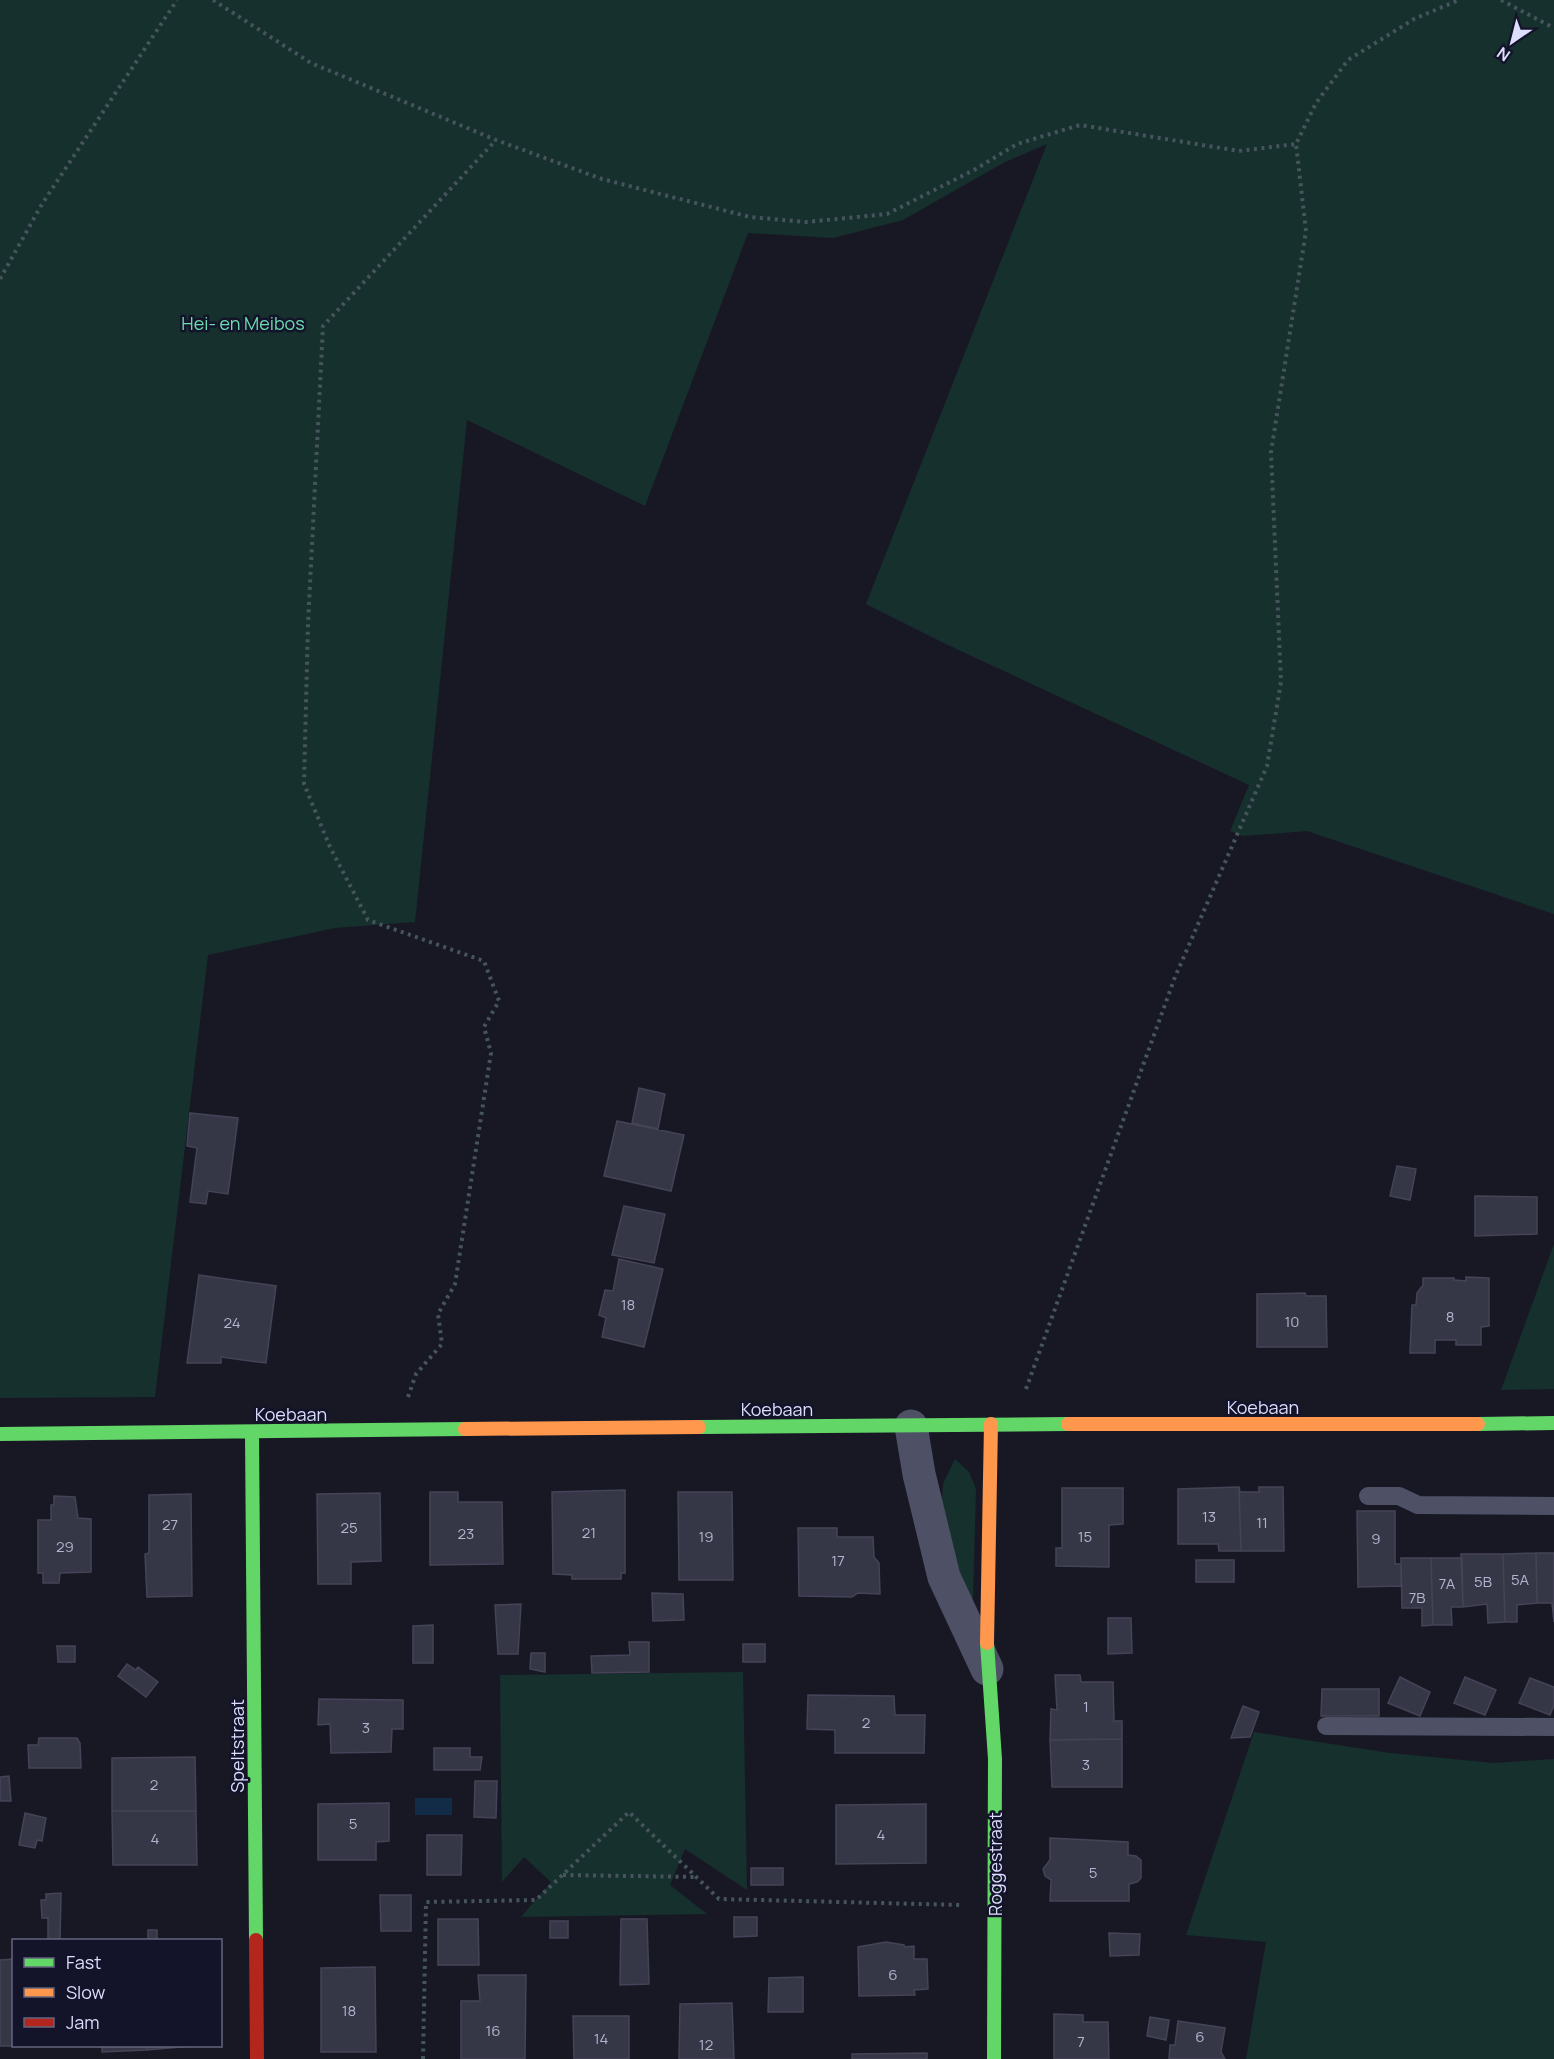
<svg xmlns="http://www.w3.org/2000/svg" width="1554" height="2059" font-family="Manrope,sans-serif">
	<rect width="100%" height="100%" fill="#181825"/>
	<!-- green -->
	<path fill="#16302d" d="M 0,0 L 1554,0 L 1554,914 L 1307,831 L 1243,836 L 1230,831 L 1249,785 L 948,645 L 866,604 L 1047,144 L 1005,162 L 903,220 L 833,238 L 748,233 L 645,506 L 467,420 L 415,922 L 335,928 L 208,955 L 155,1397 L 0,1398 Z
		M 1554,1244 L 1554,1389 L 1501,1390 Z
		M 955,1459 L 969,1472 L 976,1489 L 973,1599 L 965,1595 L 941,1518 L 943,1484 Z
		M 743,1672 L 747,1890 L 685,1849 L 670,1885 L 707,1914 L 521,1917 L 551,1882 L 524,1857 L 502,1882 L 500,1675 Z
		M 1254,1732 L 1390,1753 L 1494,1763 L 1554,1759 L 1554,2059 L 1246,2059 L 1266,1942 L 1186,1935 Z"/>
	<!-- water -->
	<path fill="#122c48" d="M 415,1798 L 452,1798 L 452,1815 L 415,1815 Z"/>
	<!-- building -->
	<path fill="#363746" stroke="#454357" stroke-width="1.5" d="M 639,1088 L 665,1094 L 658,1129 L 632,1123 Z
		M 190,1113 L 238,1118 L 228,1194 L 208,1191 L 206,1204 L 190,1202 L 197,1148 L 187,1146 Z
		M 617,1121 L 684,1135 L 671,1191 L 604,1176 Z
		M 1397,1166 L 1416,1169 L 1410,1200 L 1390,1196 Z
		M 1475,1196 L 1537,1197 L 1537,1234 L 1475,1236 Z
		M 624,1206 L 665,1214 L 654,1263 L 612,1255 Z
		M 619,1259 L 663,1269 L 644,1347 L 602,1337 L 606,1318 L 599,1315 L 605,1290 L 613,1291 Z
		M 199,1275 L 276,1286 L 266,1363 L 221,1357 L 221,1363 L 187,1363 Z
		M 1466,1277 L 1489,1278 L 1489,1326 L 1481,1327 L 1481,1345 L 1456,1345 L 1456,1340 L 1435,1340 L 1435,1353 L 1410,1353 L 1412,1305 L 1416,1305 L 1417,1293 L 1423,1285 L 1423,1278 L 1454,1278 L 1454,1280 L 1466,1281 Z
		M 1305,1293 L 1306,1296 L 1326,1296 L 1327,1347 L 1257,1347 L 1257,1294 Z
		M 1239,1487 L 1241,1551 L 1219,1551 L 1218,1544 L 1178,1544 L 1178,1489 Z
		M 1239,1487 L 1240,1492 L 1259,1492 L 1259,1487 L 1283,1487 L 1284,1551 L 1241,1551 Z
		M 1062,1488 L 1123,1488 L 1123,1524 L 1109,1525 L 1109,1567 L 1056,1566 L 1056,1548 L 1062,1548 Z
		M 625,1490 L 625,1573 L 621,1573 L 621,1579 L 572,1579 L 572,1575 L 553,1574 L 552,1492 Z
		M 430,1492 L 458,1492 L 458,1502 L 502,1502 L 503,1564 L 430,1565 Z
		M 678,1492 L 732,1492 L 733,1580 L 679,1580 Z
		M 380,1493 L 381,1561 L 351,1562 L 351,1584 L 318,1584 L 317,1494 Z
		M 191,1494 L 192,1596 L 147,1597 L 145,1554 L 149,1553 L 149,1495 Z
		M 54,1496 L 75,1497 L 78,1518 L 91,1519 L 91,1572 L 60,1573 L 59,1583 L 43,1583 L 43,1573 L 38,1573 L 38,1520 L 51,1520 L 51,1505 L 54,1505 Z
		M 1357,1511 L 1395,1511 L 1395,1564 L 1401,1564 L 1401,1586 L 1358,1587 Z
		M 798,1528 L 837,1528 L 837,1537 L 873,1537 L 874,1557 L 879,1563 L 880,1594 L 858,1593 L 852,1597 L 799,1596 Z
		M 1536,1553 L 1537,1603 L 1517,1605 L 1517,1622 L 1505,1622 L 1503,1554 Z
		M 1536,1553 L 1554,1553 L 1554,1622 L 1552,1603 L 1537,1603 Z
		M 1461,1554 L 1503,1554 L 1505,1622 L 1488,1623 L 1487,1604 L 1463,1607 Z
		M 1401,1558 L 1431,1558 L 1433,1625 L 1422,1626 L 1422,1608 L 1402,1608 Z
		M 1431,1558 L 1462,1558 L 1463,1607 L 1451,1607 L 1452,1625 L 1433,1625 Z
		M 1196,1560 L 1234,1560 L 1234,1582 L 1196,1582 Z
		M 652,1593 L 683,1594 L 684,1620 L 653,1621 Z
		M 521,1604 L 518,1654 L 498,1654 L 495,1605 Z
		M 1108,1618 L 1131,1618 L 1132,1653 L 1108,1654 Z
		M 433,1625 L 433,1663 L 413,1663 L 413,1626 Z
		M 629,1642 L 649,1642 L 649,1672 L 592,1673 L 591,1656 L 630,1655 Z
		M 743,1644 L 765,1644 L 765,1662 L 743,1662 Z
		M 57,1646 L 75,1646 L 75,1662 L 58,1662 Z
		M 531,1653 L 545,1653 L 545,1672 L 530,1669 Z
		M 127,1664 L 136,1670 L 138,1667 L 158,1682 L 146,1697 L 118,1676 Z
		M 1055,1675 L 1080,1675 L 1081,1682 L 1113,1682 L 1114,1721 L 1122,1721 L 1122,1739 L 1050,1740 L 1051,1709 L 1057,1710 Z
		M 1400,1677 L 1430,1692 L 1420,1716 L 1388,1703 Z
		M 1465,1677 L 1496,1690 L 1485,1715 L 1454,1703 Z
		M 1530,1678 L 1554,1687 L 1554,1705 L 1550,1715 L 1519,1703 Z
		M 1322,1689 L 1379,1689 L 1379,1716 L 1321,1716 Z
		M 808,1695 L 894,1696 L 895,1715 L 925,1715 L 924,1753 L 835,1753 L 835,1730 L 807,1729 Z
		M 319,1699 L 403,1700 L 403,1729 L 392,1729 L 391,1752 L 331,1753 L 330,1724 L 318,1725 Z
		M 1243,1706 L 1259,1712 L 1250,1737 L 1231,1738 Z
		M 39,1738 L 77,1738 L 80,1743 L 81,1768 L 29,1768 L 28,1745 L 38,1745 Z
		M 1122,1739 L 1122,1787 L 1052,1787 L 1050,1740 Z
		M 434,1748 L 470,1748 L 470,1757 L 482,1757 L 480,1770 L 434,1770 Z
		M 195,1757 L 196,1811 L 112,1811 L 112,1758 Z
		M 9,1776 L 11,1801 L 0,1801 L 0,1777 Z
		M 475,1781 L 497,1781 L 496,1818 L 474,1817 Z
		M 389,1803 L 389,1841 L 376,1842 L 376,1860 L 318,1860 L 318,1804 Z
		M 926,1804 L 926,1863 L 836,1864 L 836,1805 Z
		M 112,1811 L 196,1811 L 197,1865 L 113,1865 Z
		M 25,1813 L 46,1818 L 42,1841 L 37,1840 L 35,1848 L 19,1845 Z
		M 427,1835 L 462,1835 L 461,1875 L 427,1875 Z
		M 1050,1838 L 1128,1842 L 1128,1855 L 1136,1856 L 1141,1860 L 1141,1878 L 1137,1882 L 1129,1884 L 1129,1901 L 1050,1901 L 1051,1880 L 1045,1876 L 1043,1869 L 1050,1860 Z
		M 751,1868 L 783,1868 L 783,1885 L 751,1885 Z
		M 61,1893 L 60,1940 L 48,1940 L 48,1918 L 42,1918 L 41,1900 L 46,1900 L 46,1894 Z
		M 380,1895 L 411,1895 L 411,1931 L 381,1931 Z
		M 734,1917 L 757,1917 L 757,1936 L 734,1937 Z
		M 438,1919 L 478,1919 L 479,1965 L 438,1965 Z
		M 621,1919 L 647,1919 L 649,1984 L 620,1985 Z
		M 550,1921 L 568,1921 L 568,1938 L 550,1938 Z
		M 148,1930 L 157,1930 L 157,1940 L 148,1940 Z
		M 1109,1933 L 1140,1934 L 1139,1955 L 1110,1956 Z
		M 886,1942 L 904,1945 L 905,1947 L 914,1946 L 914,1959 L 927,1959 L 928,1989 L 914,1990 L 915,1995 L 859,1996 L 858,1947 Z
		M 14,1959 L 14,2046 L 16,2046 L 0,2046 L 0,1960 Z
		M 375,1967 L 376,2052 L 321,2052 L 321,1968 Z
		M 478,1975 L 526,1975 L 525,2059 L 461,2059 L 461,2001 L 480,2001 Z
		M 803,1977 L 803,2012 L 768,2012 L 769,1978 Z
		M 732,2003 L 734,2059 L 679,2059 L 680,2004 Z
		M 1054,2014 L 1083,2015 L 1083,2022 L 1108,2022 L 1109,2059 L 1054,2059 Z
		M 573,2016 L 629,2016 L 629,2059 L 574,2059 Z
		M 1150,2017 L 1169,2020 L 1166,2040 L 1147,2036 Z
		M 1178,2021 L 1225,2028 L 1221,2052 L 1225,2059 L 1169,2059 L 1170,2045 L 1175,2045 Z
		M 102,2046 L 147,2046 L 147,2050 L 102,2052 Z
		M 147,2046 L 193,2046 L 147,2050 Z
		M 927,2053 L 927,2059 L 852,2059 L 852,2054 Z"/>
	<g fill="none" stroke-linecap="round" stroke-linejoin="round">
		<!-- path -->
		<path stroke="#46545e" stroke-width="4" stroke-dasharray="3 4.5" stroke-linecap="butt" d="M 213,0 L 311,63 L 496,140 L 602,179 L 750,217 L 806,222 L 887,214 L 974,170 L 1017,144 L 1080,125 L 1239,151 L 1296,144
			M 1501,0 L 1554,28
			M 0,279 L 42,204 L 177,0
			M 1026,1389 L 1175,977 L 1267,766 L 1281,682 L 1271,452 L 1306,231 L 1296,144 L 1316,103 L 1348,60 L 1414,19 L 1459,0
			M 408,1397 L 416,1374 L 442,1344 L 438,1314 L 455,1284 L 491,1053 L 484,1027 L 499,1001 L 484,961 L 368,920 L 330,847 L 304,784 L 308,624 L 323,326 L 496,140
			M 563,1875 L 697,1877
			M 423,2059 L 426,1902 L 536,1900 L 629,1812 L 719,1899 L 960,1905"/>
		<!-- lane -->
		<path stroke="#4e5065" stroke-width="18" d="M 1368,1496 L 1399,1496 L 1418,1505 L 1554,1506
			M 1326,1726 L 1554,1727"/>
		<!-- street -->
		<path stroke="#4e5065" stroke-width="33" d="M 911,1426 L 919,1474 L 944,1577 L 987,1669"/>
		<!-- fast -->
		<path stroke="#63d668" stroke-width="14" d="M 1478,1424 L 1554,1423
			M 699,1427 L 1068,1424
			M 252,1433 L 256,1940
			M 0,1434 L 465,1429
			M 987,1643 L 995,1759 L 994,2059"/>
		<!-- slow -->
		<path stroke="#ff974d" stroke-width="14" d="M 1068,1424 L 1478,1424
			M 465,1429 L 699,1427
			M 987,1643 L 991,1424"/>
		<!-- jam -->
		<path stroke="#b3261e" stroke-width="14" d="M 256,1940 L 257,2059"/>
	</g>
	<g text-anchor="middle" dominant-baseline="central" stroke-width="5" stroke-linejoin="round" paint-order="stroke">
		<!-- number labels -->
		<g font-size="15" fill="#b3b4cf">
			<text x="628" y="1304">18</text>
			<text x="1450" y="1316">8</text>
			<text x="1292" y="1321">10</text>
			<text x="232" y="1322">24</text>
			<text x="1209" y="1516">13</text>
			<text x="1262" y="1522">11</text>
			<text x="170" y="1524">27</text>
			<text x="349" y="1527">25</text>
			<text x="589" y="1532">21</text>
			<text x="466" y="1533">23</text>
			<text x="706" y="1536">19</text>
			<text x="1085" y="1536">15</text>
			<text x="1376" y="1538">9</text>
			<text x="65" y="1546">29</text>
			<text x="838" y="1560">17</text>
			<text x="1520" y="1579">5A</text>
			<text x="1483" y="1581">5B</text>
			<text x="1447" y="1583">7A</text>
			<text x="1417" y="1597">7B</text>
			<text x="1086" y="1706">1</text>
			<text x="866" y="1722">2</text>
			<text x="366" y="1727">3</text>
			<text x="1086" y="1764">3</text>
			<text x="154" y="1784">2</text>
			<text x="353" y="1823">5</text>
			<text x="881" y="1834">4</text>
			<text x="155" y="1838">4</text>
			<text x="1093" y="1872">5</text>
			<text x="893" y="1974">6</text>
			<text x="349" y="2010">18</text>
			<text x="493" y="2030">16</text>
			<text x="1200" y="2036">6</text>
			<text x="601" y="2038">14</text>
			<text x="1081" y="2041">7</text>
			<text x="706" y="2044">12</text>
		</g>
		<!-- park labels -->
		<g font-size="18" fill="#6cdaaf" stroke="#13132a">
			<text x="243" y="323">Hei- en Meibos</text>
		</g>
		<!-- street labels -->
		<g font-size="18" fill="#dddefd" stroke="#13132a">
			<text x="1263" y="1407">Koebaan</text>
			<text x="777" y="1409">Koebaan</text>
			<text x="291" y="1414">Koebaan</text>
			<text transform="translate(237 1746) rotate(-90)">Speltstraat</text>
			<text transform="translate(995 1864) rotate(-90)">Roggestraat</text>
		</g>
	</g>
	<!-- legend -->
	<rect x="12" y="1939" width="210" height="108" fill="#13132a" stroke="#64647e" stroke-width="1.5"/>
	<rect x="24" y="1958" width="30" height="9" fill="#63d668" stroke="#64647e" stroke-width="1.5"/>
	<text x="66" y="1969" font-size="18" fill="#dddefd">Fast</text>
	<rect x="24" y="1988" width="30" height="9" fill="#ff974d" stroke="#64647e" stroke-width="1.5"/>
	<text x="66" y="1999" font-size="18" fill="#dddefd">Slow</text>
	<rect x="24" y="2018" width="30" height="9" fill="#b3261e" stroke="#64647e" stroke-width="1.5"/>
	<text x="66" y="2029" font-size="18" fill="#dddefd">Jam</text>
	<!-- north arrow -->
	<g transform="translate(1512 42) rotate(215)" stroke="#13132a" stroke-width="4.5" paint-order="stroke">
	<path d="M0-4.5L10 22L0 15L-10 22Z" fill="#dddefd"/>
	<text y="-9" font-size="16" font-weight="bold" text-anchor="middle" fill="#dddefd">N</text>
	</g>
</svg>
